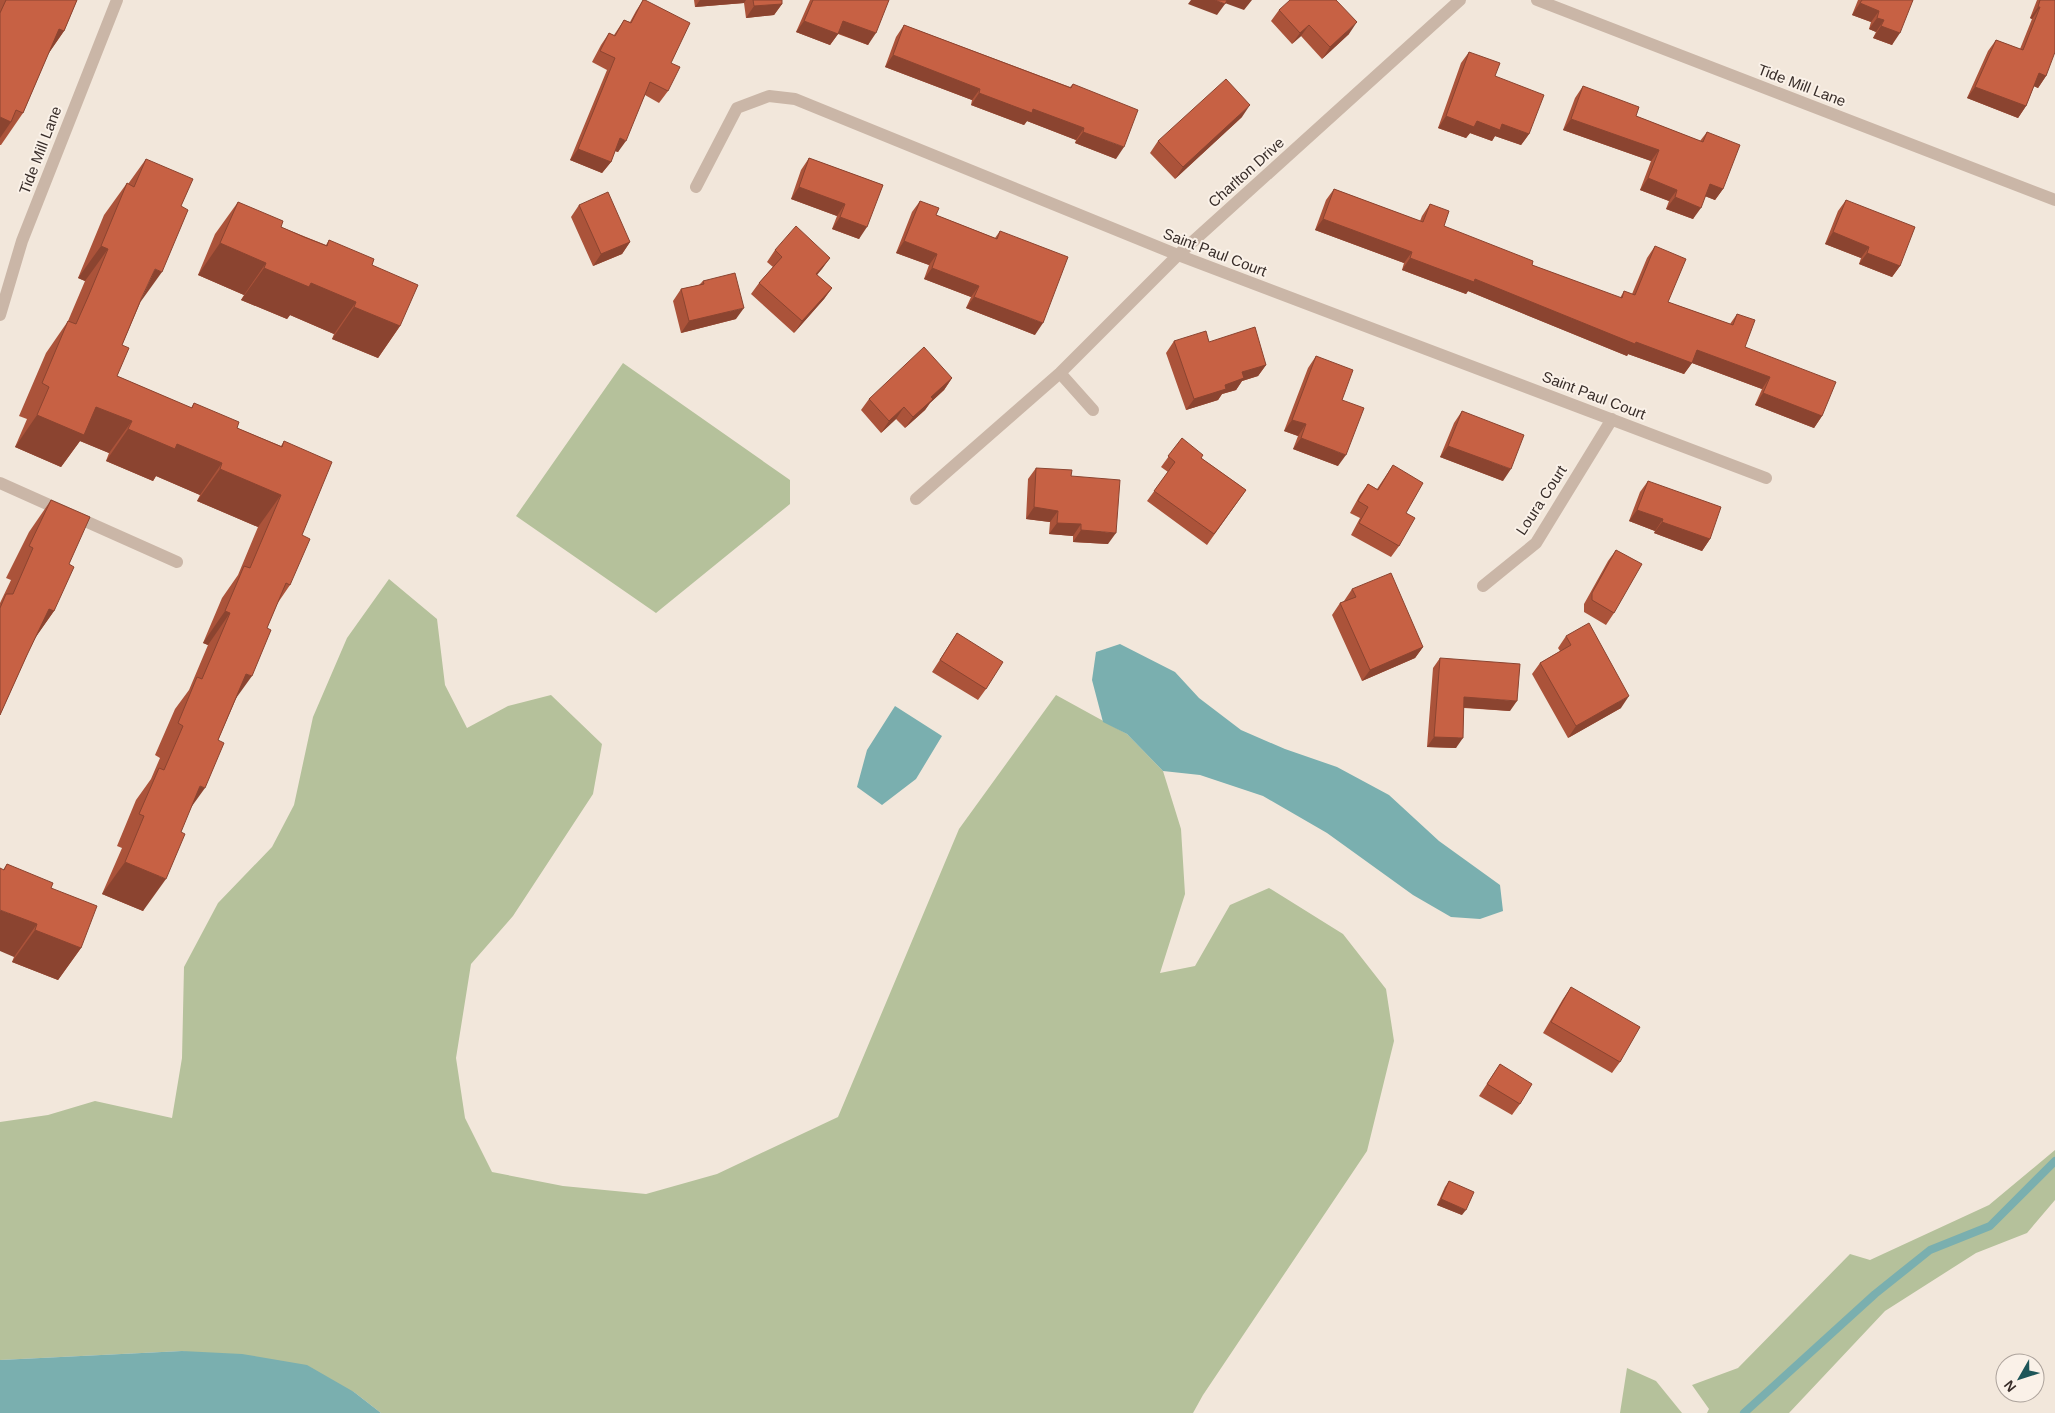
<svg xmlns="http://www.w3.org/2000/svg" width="2055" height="1413" font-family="Helvetica,sans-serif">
	<rect width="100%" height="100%" fill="#f2e7db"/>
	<!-- green -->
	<path fill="#b5c19b" d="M 623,363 L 790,480 L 790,504 L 656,613 L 516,516 Z
		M 389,579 L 437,619 L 445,685 L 467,728 L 508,706 L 551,695 L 602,744 L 593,794 L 513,916 L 471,964 L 456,1058 L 465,1118 L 492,1172 L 563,1186 L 646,1194 L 717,1174 L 838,1117 L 959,829 L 1056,695 L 1127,734 L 1163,771 L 1181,829 L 1185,894 L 1160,973 L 1195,966 L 1230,905 L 1269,888 L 1343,934 L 1386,989 L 1394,1041 L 1367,1151 L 1203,1395 L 1193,1413 L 381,1413 L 354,1392 L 182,1351 L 0,1360 L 0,1122 L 48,1115 L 95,1101 L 172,1118 L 182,1058 L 184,967 L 218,903 L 272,847 L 294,805 L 313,717 L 347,638 Z
		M 2055,1150 L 2055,1200 L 2027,1233 L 1976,1253 L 1885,1311 L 1789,1413 L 1707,1413 L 1709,1409 L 1692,1385 L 1738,1368 L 1850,1254 L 1870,1260 L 1989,1205 Z
		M 1627,1368 L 1656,1381 L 1682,1413 L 1620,1413 Z"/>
	<!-- water -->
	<path fill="#7aafaf" d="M 1120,644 L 1175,672 L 1199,698 L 1241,730 L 1285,749 L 1337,767 L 1389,795 L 1439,841 L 1500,885 L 1503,911 L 1480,919 L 1451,917 L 1413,895 L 1327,833 L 1263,796 L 1200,775 L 1163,771 L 1127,734 L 1103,722 L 1092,680 L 1096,652 Z
		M 895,706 L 942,736 L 916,779 L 882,805 L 857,787 L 867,750 Z
		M 182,1351 L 242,1354 L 307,1365 L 354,1392 L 381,1413 L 0,1413 L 0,1360 Z"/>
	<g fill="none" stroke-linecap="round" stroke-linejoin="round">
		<!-- stream -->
		<path stroke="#7aafaf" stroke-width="8" d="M 1744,1413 L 1875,1294 L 1930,1250 L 1990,1226 L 2055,1161"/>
		<!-- minor -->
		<path stroke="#cab6a7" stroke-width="12" d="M 1537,0 L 2055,200
			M 696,187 L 737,108 L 769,96 L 795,99 L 1178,255 L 1766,478
			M 0,315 L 22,241 L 117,0
			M 1060,373 L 1093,410
			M 0,483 L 177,562
			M 916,499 L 1060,373 L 1178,255 L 1460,0
			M 1483,586 L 1536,543 L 1612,419"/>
	</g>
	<!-- wall -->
	<path fill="#ab533a" d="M 0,0 L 77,0 L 64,31 L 48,54 L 23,113 L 1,145 L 0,145 Z
		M 643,0 L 671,63 L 668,91 L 659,103 L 645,95 L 618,152 L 615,151 L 611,162 L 602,173 L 570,160 L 607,70 L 592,62 L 601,45 L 609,33 L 614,35 L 624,20 L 630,22 L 636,11 Z
		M 694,0 L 782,0 L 782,4 L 774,15 L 746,18 L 744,3 L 695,7 Z
		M 810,0 L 889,0 L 868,45 L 838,34 L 830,45 L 796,32 Z
		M 1858,0 L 1913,0 L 1892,45 L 1873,38 L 1876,32 L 1869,29 L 1871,22 L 1852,15 Z
		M 2037,0 L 2055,0 L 2046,76 L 2038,88 L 2034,86 L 2026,106 L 2018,118 L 1967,98 L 1988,51 L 1996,40 L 2020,49 L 2032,19 L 2030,18 Z
		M 1279,10 L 1349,34 L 1322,59 L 1301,36 L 1292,44 L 1271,21 Z
		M 904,25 L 1070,87 L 1073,84 L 1116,159 L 1075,143 L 1076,140 L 1027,121 L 1024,125 L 971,105 L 972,100 L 885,67 L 896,37 Z
		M 1469,52 L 1495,76 L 1529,134 L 1521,145 L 1495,136 L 1492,141 L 1470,133 L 1466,138 L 1438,128 L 1461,63 Z
		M 1583,86 L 1636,116 L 1700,141 L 1707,132 L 1723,189 L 1715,200 L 1705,196 L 1693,219 L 1666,209 L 1669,201 L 1640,190 L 1651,161 L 1563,130 L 1575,98 Z
		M 1242,117 L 1175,179 L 1150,153 L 1158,141 Z
		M 809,158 L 883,185 L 859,239 L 832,229 L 837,216 L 791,199 L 801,170 Z
		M 146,159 L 140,303 L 122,345 L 117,376 L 191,408 L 194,403 L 237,428 L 281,446 L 284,441 L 302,535 L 290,585 L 277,604 L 218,740 L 191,807 L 143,911 L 102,894 L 122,848 L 117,846 L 136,800 L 151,779 L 160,758 L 155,755 L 175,709 L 189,690 L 208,645 L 203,643 L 222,598 L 238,575 L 258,527 L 197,501 L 200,495 L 156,476 L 153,481 L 106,461 L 109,453 L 80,441 L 61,467 L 15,447 L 27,419 L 19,416 L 46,353 L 68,321 L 85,281 L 78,278 L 104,215 L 127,183 L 128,184 Z
		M 1334,189 L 1420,221 L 1422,216 L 1430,204 L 1444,226 L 1532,265 L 1620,298 L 1624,291 L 1632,294 L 1647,258 L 1655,246 L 1668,302 L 1730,324 L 1737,314 L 1745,347 L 1822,416 L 1814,428 L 1755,405 L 1762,389 L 1692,363 L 1684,374 L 1628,354 L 1627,356 L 1468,291 L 1466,294 L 1402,270 L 1404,263 L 1315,230 L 1326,200 Z
		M 1846,200 L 1900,266 L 1892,277 L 1859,264 L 1861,258 L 1825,244 L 1838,211 Z
		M 920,201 L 936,215 L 995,238 L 1000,231 L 1035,335 L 966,308 L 971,297 L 924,279 L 929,265 L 896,253 L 912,212 Z
		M 238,202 L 281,227 L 326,245 L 329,240 L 372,265 L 400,326 L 378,358 L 332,339 L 334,334 L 290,315 L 287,319 L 241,300 L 244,295 L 198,275 L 215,234 Z
		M 579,205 L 630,242 L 622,254 L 593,266 L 571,217 Z
		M 775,250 L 830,258 L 817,275 L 832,288 L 824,299 L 794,333 L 751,294 L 759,283 L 773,267 L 767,262 Z
		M 703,281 L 736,319 L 681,333 L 673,301 L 681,289 L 699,285 Z
		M 1174,341 L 1209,342 L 1266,365 L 1258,376 L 1242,381 L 1236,390 L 1222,394 L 1218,400 L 1186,410 L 1166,353 Z
		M 1316,356 L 1338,466 L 1293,449 L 1298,436 L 1284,431 L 1308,368 Z
		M 952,378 L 944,390 L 930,403 L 925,410 L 905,428 L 896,419 L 881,433 L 861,410 L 869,399 Z
		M 1462,411 L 1503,481 L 1440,457 L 1454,423 Z
		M 1182,438 L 1201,458 L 1246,490 L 1207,545 L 1147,501 L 1168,472 L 1161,467 Z
		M 1393,465 L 1406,513 L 1399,546 L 1391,557 L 1351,535 L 1360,518 L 1350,513 L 1360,495 L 1368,484 L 1377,489 Z
		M 1036,468 L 1071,476 L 1108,544 L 1073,542 L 1073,536 L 1049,534 L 1050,522 L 1026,519 L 1028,479 Z
		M 1648,481 L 1710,539 L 1702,551 L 1654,533 L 1655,531 L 1629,521 L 1640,492 Z
		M 51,500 L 69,564 L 54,611 L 34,639 L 0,715 L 0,603 L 11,580 L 6,578 L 29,532 Z
		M 1616,550 L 1614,613 L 1606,625 L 1584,612 L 1584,604 L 1608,561 Z
		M 1352,589 L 1423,647 L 1415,658 L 1362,681 L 1332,615 L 1340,603 L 1345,601 L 1344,601 Z
		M 957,633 L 986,689 L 978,700 L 932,672 Z
		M 1566,636 L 1621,708 L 1568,738 L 1532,674 L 1540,663 L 1560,651 L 1558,648 Z
		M 1440,658 L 1510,711 L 1464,708 L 1456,748 L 1427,747 L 1433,668 Z
		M 7,864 L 51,888 L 81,948 L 58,980 L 12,962 L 14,957 L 3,870 Z
		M 1571,987 L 1620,1062 L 1612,1073 L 1543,1033 L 1563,999 Z
		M 1500,1064 L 1520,1104 L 1512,1115 L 1479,1096 Z
		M 1449,1181 L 1462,1215 L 1437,1205 L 1445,1187 Z"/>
	<!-- shaded-wall -->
	<path fill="#8b4430" d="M 700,0 L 746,0 L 744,3 L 695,7 Z
		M 1191,0 L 1215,0 L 1225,4 L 1217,15 L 1188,4 Z
		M 1223,0 L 1252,0 L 1244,10 L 1222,2 Z
		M 1860,3 L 1879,11 L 1871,22 L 1852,15 Z
		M 782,4 L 774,15 L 746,18 L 754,6 Z
		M 2038,7 L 2040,7 L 2032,19 L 2030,18 Z
		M 1877,18 L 1884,20 L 1876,32 L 1869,29 Z
		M 804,21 L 838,34 L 830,45 L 796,32 Z
		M 843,21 L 876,33 L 868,45 L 835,32 Z
		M 1357,22 L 1349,34 L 1322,59 L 1330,47 Z
		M 1309,25 L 1301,36 L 1292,44 L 1300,33 Z
		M 1881,26 L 1900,33 L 1892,45 L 1873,38 Z
		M 59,29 L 64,31 L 42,63 Z
		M 893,55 L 980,89 L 972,100 L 885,67 Z
		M 2039,73 L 2046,76 L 2038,88 L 2031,85 Z
		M 1975,87 L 2026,106 L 2018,118 L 1967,98 Z
		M 979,93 L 1033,109 L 1084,128 L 1076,140 L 1027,121 L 1024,125 L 971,105 Z
		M 1250,105 L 1242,117 L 1175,179 L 1183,167 Z
		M 1446,116 L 1502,124 L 1529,134 L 1521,145 L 1495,136 L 1492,141 L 1470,133 L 1466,138 L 1438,128 Z
		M 0,117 L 11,122 L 0,138 Z
		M 1571,119 L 1659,150 L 1651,161 L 1563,130 Z
		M 1083,132 L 1124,147 L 1116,159 L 1075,143 Z
		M 620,138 L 626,141 L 618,152 L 612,150 Z
		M 578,149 L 611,162 L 602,173 L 570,160 Z
		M 1648,178 L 1677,190 L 1669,201 L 1640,190 Z
		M 1710,184 L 1723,189 L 1715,200 L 1702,195 Z
		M 799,187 L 845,204 L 837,216 L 791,199 Z
		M 1675,197 L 1701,208 L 1693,219 L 1666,209 Z
		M 840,217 L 867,227 L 859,239 L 832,229 Z
		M 1323,219 L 1412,252 L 1404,263 L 1315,230 Z
		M 1833,232 L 1869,247 L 1861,258 L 1825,244 Z
		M 904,241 L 937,254 L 929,265 L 896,253 Z
		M 630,242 L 622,254 L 593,266 L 601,254 Z
		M 220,243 L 266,263 L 244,295 L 198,275 Z
		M 101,246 L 108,249 L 85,281 L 78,278 Z
		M 1867,253 L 1900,266 L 1892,277 L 1859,264 Z
		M 830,258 L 822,269 L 808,285 L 816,274 Z
		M 1410,258 L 1475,279 L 1636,342 L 1697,350 L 1770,377 L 1762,389 L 1692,363 L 1684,374 L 1628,354 L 1627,356 L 1468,291 L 1466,294 L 1402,270 Z
		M 264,268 L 311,283 L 356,302 L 334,334 L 290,315 L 287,319 L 241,300 Z
		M 932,268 L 979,286 L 971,297 L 924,279 Z
		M 155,269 L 162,272 L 139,304 Z
		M 832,288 L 824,299 L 794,333 L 802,321 Z
		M 974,297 L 1043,323 L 1035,335 L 966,308 Z
		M 354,307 L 400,326 L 378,358 L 332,339 Z
		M 744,308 L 736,319 L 681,333 L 689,321 Z
		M 1266,365 L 1258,376 L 1242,381 L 1236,390 L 1222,394 L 1218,400 L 1186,410 L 1194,399 L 1225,385 L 1242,372 Z
		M 952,378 L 944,390 L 930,403 L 925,410 L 905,428 L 913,417 L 931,397 Z
		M 1763,393 L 1822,416 L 1814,428 L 1755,405 Z
		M 96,407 L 132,421 L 109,453 L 80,441 L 61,467 L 15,447 L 37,415 Z
		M 904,407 L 896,419 L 881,433 L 889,421 Z
		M 1292,420 L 1306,424 L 1298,436 L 1284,431 Z
		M 128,429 L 177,444 L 222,463 L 200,495 L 156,476 L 153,481 L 106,461 Z
		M 1301,438 L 1346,455 L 1338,466 L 1293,449 Z
		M 1448,446 L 1511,469 L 1503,481 L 1440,457 Z
		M 220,469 L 281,495 L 258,527 L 197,501 Z
		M 1034,507 L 1058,511 L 1050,522 L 1026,519 Z
		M 1637,510 L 1663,519 L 1655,531 L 1629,521 Z
		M 1662,522 L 1710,539 L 1702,551 L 1654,533 Z
		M 1057,523 L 1081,524 L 1073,536 L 1049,534 Z
		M 1081,530 L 1116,533 L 1108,544 L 1073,542 Z
		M 49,609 L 54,611 L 31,644 Z
		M 225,611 L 230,613 L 208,645 L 203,643 Z
		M 1423,647 L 1415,658 L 1362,681 L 1370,670 Z
		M 246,674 L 252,676 L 229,708 Z
		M 1629,696 L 1621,708 L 1568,738 L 1576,726 Z
		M 1464,697 L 1517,701 L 1510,711 L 1457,707 Z
		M 1434,737 L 1463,738 L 1456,748 L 1427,747 Z
		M 200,786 L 205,788 L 182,820 Z
		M 125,862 L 166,879 L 143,911 L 102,894 Z
		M 0,910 L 37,924 L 14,957 L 0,951 Z
		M 35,930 L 81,948 L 58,980 L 12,962 Z
		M 1441,1199 L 1466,1210 L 1462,1215 L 1437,1205 Z"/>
	<!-- building -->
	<path fill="#c76144" stroke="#8b4430" d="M 6,0 L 77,0 L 64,31 L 59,29 L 23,113 L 16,110 L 11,122 L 0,117 L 0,13 Z
		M 643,0 L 645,0 L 690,23 L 671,63 L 680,67 L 668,91 L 650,82 L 626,141 L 620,138 L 611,162 L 578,149 L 615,58 L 600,51 L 609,33 L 615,36 L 624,20 L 631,23 Z
		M 753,0 L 782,0 L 782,4 L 754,6 Z
		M 813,0 L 889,0 L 876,33 L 843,21 L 838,34 L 804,21 Z
		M 1215,0 L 1227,0 L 1225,4 Z
		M 1290,0 L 1336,0 L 1357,22 L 1330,47 L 1309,25 L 1300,33 L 1279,10 Z
		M 1862,0 L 1913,0 L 1900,33 L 1881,26 L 1884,20 L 1877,18 L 1879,11 L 1860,3 Z
		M 2040,0 L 2055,0 L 2055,52 L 2046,76 L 2039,73 L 2026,106 L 1975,87 L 1996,40 L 2023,50 L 2040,7 L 2038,7 Z
		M 904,25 L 1071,88 L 1073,84 L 1138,110 L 1124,147 L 1083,132 L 1084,128 L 1033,109 L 1032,113 L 979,93 L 980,89 L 893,55 Z
		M 1469,52 L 1500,63 L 1495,76 L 1544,95 L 1529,134 L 1502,124 L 1500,130 L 1477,121 L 1474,127 L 1446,116 Z
		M 1226,79 L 1250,105 L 1183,167 L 1158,141 Z
		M 1583,86 L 1639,107 L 1636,116 L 1703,142 L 1707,132 L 1740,145 L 1723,189 L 1710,184 L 1701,208 L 1675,197 L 1677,190 L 1648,178 L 1659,150 L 1571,119 Z
		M 809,158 L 883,185 L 867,227 L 840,217 L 845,204 L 799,187 Z
		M 146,159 L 193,179 L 181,206 L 188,210 L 162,272 L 155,269 L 142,297 L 122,345 L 129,348 L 117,376 L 192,408 L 194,403 L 239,422 L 237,428 L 282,447 L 284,441 L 332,462 L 302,535 L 310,539 L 290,585 L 286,583 L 267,628 L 271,630 L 252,676 L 246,674 L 218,740 L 224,743 L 205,788 L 200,786 L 181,832 L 185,834 L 166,879 L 125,862 L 144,816 L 139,814 L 159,768 L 164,770 L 183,726 L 178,723 L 197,677 L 202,679 L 230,613 L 225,611 L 244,566 L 250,568 L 281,495 L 220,469 L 222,463 L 177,444 L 175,449 L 128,429 L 132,421 L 96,407 L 84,435 L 37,415 L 49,387 L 42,383 L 68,321 L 76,324 L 88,297 L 108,249 L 101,246 L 127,183 L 134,187 Z
		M 1334,189 L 1423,222 L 1430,204 L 1449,211 L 1444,226 L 1533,261 L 1532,265 L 1622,298 L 1624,291 L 1635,295 L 1655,246 L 1686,259 L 1668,302 L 1733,325 L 1737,314 L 1755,320 L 1745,347 L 1836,382 L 1822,416 L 1763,393 L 1770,377 L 1697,350 L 1692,363 L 1636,342 L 1635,344 L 1475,279 L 1474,282 L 1410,258 L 1412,252 L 1323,219 Z
		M 608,192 L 630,242 L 601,254 L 579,205 Z
		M 1846,200 L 1915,227 L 1900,266 L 1867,253 L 1869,247 L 1833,232 Z
		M 920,201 L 939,208 L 936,215 L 997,239 L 1000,231 L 1068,257 L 1043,323 L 974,297 L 979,286 L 932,268 L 937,254 L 904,241 Z
		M 238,202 L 283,221 L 281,227 L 304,237 L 327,246 L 329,240 L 374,259 L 372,265 L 418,285 L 400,326 L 354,307 L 356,302 L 311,283 L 309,287 L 264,268 L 266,263 L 220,243 Z
		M 796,226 L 830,258 L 816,274 L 832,288 L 802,321 L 759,283 L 782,257 L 775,250 Z
		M 735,273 L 744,308 L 689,321 L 681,289 L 704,284 L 703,281 Z
		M 1255,327 L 1266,365 L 1242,372 L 1244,378 L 1225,385 L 1226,389 L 1194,399 L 1174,341 L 1206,331 L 1209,342 Z
		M 924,347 L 952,378 L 931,397 L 933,399 L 913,417 L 904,407 L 889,421 L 869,399 Z
		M 1316,356 L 1353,370 L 1342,400 L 1364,408 L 1346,455 L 1301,438 L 1306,424 L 1292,420 Z
		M 1462,411 L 1524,435 L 1511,469 L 1448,446 Z
		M 1182,438 L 1203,455 L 1201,458 L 1246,490 L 1214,534 L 1154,491 L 1175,462 L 1168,456 Z
		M 1393,465 L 1423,483 L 1406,513 L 1415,518 L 1399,546 L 1359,523 L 1368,507 L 1358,501 L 1368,484 L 1378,490 Z
		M 1036,468 L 1072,470 L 1071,476 L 1120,480 L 1116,533 L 1081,530 L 1081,524 L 1057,523 L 1058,511 L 1034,507 Z
		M 1648,481 L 1721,507 L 1710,539 L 1662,522 L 1663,519 L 1637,510 Z
		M 51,500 L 90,517 L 69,564 L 74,567 L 54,611 L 49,609 L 27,655 L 0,715 L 0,608 L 6,594 L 13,594 L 33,548 L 29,546 Z
		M 1616,550 L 1642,564 L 1614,613 L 1592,600 L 1592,593 Z
		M 1391,573 L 1423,647 L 1370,670 L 1340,603 L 1356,597 L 1352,589 Z
		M 1589,623 L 1629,696 L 1576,726 L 1540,663 L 1571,645 L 1566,636 Z
		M 957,633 L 1003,662 L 986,689 L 940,660 Z
		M 1440,658 L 1520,664 L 1517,701 L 1464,697 L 1463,738 L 1434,737 Z
		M 7,864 L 53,883 L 51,888 L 97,906 L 81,948 L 35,930 L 37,924 L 0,910 L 0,868 L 4,870 Z
		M 1571,987 L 1640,1027 L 1620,1062 L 1551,1022 Z
		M 1500,1064 L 1532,1084 L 1520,1104 L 1487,1084 Z
		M 1449,1181 L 1474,1192 L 1466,1210 L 1441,1199 Z"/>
	<g text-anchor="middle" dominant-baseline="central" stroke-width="4" stroke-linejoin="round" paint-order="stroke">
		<!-- street labels -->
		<g font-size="15" fill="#372c28" stroke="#faf1e8">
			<text transform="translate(1802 85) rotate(21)">Tide Mill Lane</text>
			<text transform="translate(40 150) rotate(-69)">Tide Mill Lane</text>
			<text transform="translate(1246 172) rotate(-42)">Charlton Drive</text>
			<text transform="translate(1215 252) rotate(21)">Saint Paul Court</text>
			<text transform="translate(1594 395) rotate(21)">Saint Paul Court</text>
			<text transform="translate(1541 500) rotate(-57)">Loura Court</text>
		</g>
	</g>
	<!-- north arrow -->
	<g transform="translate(2020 1378) rotate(231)"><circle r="24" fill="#faf1e8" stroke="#aca29b"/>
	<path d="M0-4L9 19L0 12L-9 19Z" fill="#1d5659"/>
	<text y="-8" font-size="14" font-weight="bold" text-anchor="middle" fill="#372c28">N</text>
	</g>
</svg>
